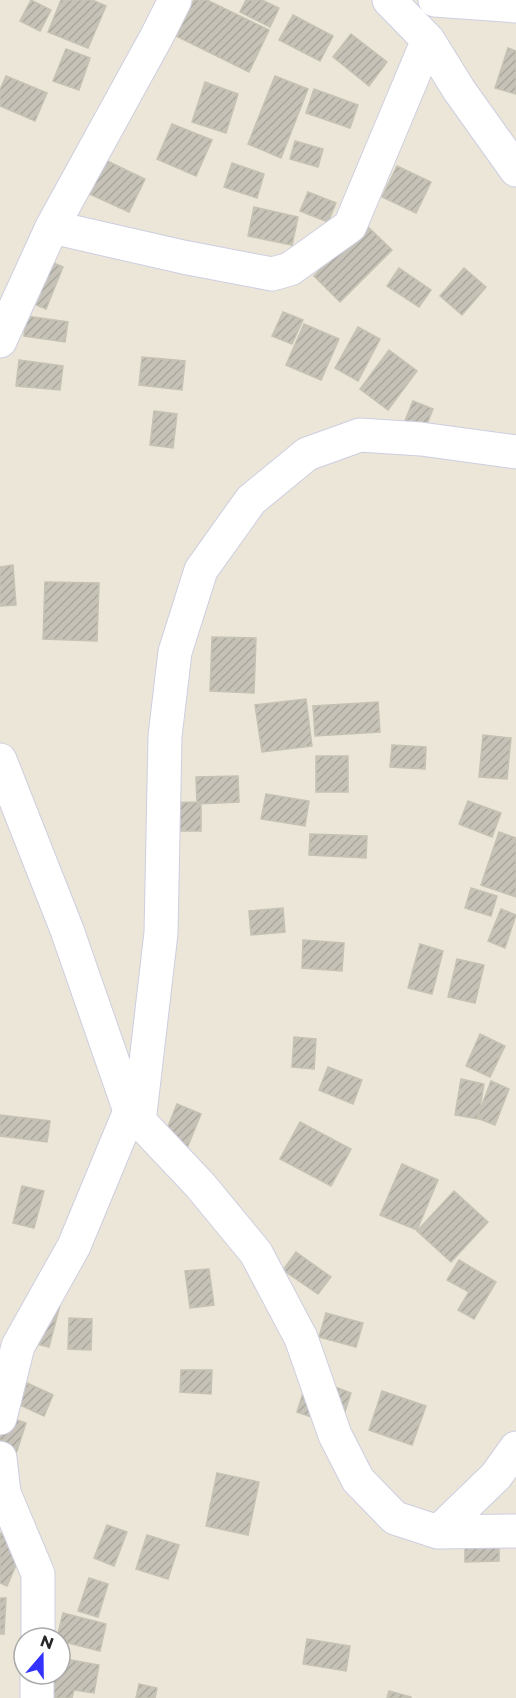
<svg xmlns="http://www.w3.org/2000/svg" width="516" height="1698" font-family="Montserrat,sans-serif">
	<defs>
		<pattern id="building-hatch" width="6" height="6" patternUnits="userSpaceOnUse" patternTransform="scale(1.5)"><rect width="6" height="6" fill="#c6c2b8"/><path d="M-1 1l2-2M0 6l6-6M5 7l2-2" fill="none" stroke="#aaa79e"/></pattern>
	</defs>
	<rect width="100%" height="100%" fill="#ebe6d8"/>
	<!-- building -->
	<path fill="url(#building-hatch)" stroke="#c6c2b2" stroke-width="1.5" d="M 31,0 L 51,10 L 40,31 L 20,21 Z
		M 61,0 L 92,0 L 106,6 L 88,48 L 48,32 Z
		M 194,0 L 207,0 L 269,30 L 249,72 L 176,36 Z
		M 246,0 L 262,0 L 279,8 L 270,27 L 240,12 Z
		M 293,15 L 333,36 L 320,61 L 279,40 Z
		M 351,34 L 387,62 L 369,86 L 333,57 Z
		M 508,48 L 516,51 L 516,94 L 495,88 Z
		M 66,49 L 90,58 L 79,90 L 53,81 Z
		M 6,76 L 47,93 L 35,121 L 0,106 L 0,90 Z
		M 275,76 L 308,89 L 281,158 L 248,144 Z
		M 205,82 L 238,94 L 226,133 L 192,122 Z
		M 314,89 L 358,105 L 350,128 L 306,113 Z
		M 172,124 L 212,140 L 196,176 L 157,159 Z
		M 295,141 L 323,149 L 318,167 L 290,159 Z
		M 101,158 L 145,179 L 129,212 L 85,192 Z
		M 232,163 L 264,174 L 257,198 L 224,187 Z
		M 397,166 L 431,182 L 416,213 L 382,197 Z
		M 308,192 L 336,203 L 328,222 L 300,211 Z
		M 254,207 L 298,217 L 292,245 L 248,236 Z
		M 365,224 L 392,250 L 340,302 L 314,276 Z
		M 42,258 L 63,267 L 46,309 L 25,300 Z
		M 399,268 L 431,290 L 419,307 L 387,286 Z
		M 464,268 L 486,287 L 462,315 L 440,296 Z
		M 283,312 L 303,320 L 292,344 L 272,336 Z
		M 26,316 L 68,322 L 65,342 L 24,336 Z
		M 304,324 L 339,339 L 321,380 L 286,365 Z
		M 358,327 L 380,339 L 358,381 L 335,368 Z
		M 389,350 L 417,371 L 388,410 L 360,389 Z
		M 142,357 L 185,361 L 182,390 L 139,385 Z
		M 19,360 L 63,366 L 60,390 L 16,386 Z
		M 413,401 L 433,409 L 420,441 L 400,433 Z
		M 154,411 L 177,414 L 173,448 L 150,445 Z
		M 13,565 L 16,605 L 0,606 L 0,567 Z
		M 45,582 L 99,583 L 97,641 L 43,639 Z
		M 212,637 L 256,638 L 254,693 L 210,691 Z
		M 306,699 L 312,746 L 262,752 L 255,705 Z
		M 378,702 L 380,732 L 315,736 L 313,706 Z
		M 483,735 L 511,738 L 507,779 L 479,777 Z
		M 392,745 L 426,747 L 425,769 L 390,767 Z
		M 316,756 L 348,756 L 348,792 L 316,792 Z
		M 238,776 L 239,802 L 197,804 L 196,777 Z
		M 266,794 L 309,801 L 305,826 L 261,819 Z
		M 468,801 L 501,813 L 492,837 L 459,824 Z
		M 201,802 L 201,831 L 154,831 L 154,803 Z
		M 499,832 L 516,838 L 516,897 L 481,885 Z
		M 310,834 L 367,836 L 366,858 L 309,855 Z
		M 471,888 L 497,896 L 491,916 L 465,908 Z
		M 283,908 L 285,932 L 251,935 L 249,911 Z
		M 501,909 L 516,915 L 505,948 L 488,941 Z
		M 303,940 L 344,943 L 342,971 L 302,968 Z
		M 420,944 L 443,951 L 432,994 L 408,988 Z
		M 457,959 L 484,965 L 475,1003 L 448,997 Z
		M 480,1034 L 505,1046 L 490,1077 L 466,1066 Z
		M 294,1037 L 316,1039 L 314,1069 L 292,1067 Z
		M 328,1067 L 362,1080 L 353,1104 L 319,1090 Z
		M 461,1079 L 484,1084 L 478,1119 L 455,1115 Z
		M 491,1081 L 509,1089 L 495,1125 L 477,1118 Z
		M 177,1104 L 201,1114 L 185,1153 L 161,1144 Z
		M 0,1115 L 50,1121 L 47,1142 L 0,1136 Z
		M 300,1122 L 351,1149 L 331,1186 L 280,1159 Z
		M 402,1164 L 438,1180 L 417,1230 L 380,1215 Z
		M 22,1186 L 44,1191 L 34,1228 L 13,1223 Z
		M 454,1191 L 488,1222 L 451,1262 L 417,1231 Z
		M 296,1252 L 331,1277 L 318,1294 L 283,1270 Z
		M 459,1260 L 496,1282 L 474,1319 L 458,1310 L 469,1292 L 447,1280 Z
		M 209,1269 L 214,1305 L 190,1308 L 185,1271 Z
		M 60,1305 L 49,1347 L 25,1341 Z
		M 326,1313 L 363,1323 L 356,1347 L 319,1337 Z
		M 69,1318 L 92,1319 L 91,1350 L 68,1349 Z
		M 181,1370 L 212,1370 L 211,1394 L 180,1392 Z
		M 308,1377 L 351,1393 L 340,1427 L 297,1412 Z
		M 27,1383 L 53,1395 L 44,1416 L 18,1404 Z
		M 382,1391 L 426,1406 L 412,1445 L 369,1430 Z
		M 7,1417 L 26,1423 L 14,1460 L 0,1455 L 0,1437 Z
		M 217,1473 L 259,1482 L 248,1535 L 206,1526 Z
		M 107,1525 L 127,1532 L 114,1566 L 94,1558 Z
		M 0,1533 L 25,1544 L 7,1586 L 0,1583 Z
		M 147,1535 L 179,1545 L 168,1579 L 136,1569 Z
		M 499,1538 L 499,1561 L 465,1562 L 465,1539 Z
		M 89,1578 L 108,1584 L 98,1617 L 78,1611 Z
		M 0,1598 L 6,1598 L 4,1634 L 0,1634 Z
		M 63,1613 L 106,1624 L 100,1651 L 60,1641 L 60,1638 L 57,1638 Z
		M 307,1639 L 350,1646 L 346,1671 L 303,1664 Z
		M 60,1658 L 99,1665 L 94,1693 L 74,1690 L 72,1698 L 33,1698 L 37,1674 L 60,1674 Z
		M 139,1684 L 157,1688 L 155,1698 L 136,1698 Z
		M 389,1691 L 411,1697 L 411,1698 L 387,1698 Z"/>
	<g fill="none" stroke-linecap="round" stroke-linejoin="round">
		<!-- minor casing -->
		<g stroke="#cecee1" stroke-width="35">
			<path id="minor" d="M 389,0 L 428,40 L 459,90 L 516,170
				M 435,0 L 516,6
				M 52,227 L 183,257 L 272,274 L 290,269 L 350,226 L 428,40
				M 0,341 L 52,227 L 157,36 L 175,0
				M 0,760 L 67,930 L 130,1111 L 74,1246 L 18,1346 L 0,1418
				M 130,1111 L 200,1185 L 256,1253 L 301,1338 L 335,1435 L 358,1480 L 395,1518 L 438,1532 L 516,1531
				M 139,1122 L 161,933 L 165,736 L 175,652 L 201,570 L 251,500 L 307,454 L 360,435 L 421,439 L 516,452
				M 0,1458 L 4,1493 L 38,1574 L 38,1638
				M 438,1532 L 496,1476 L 516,1448
				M 37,1698 L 37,1674"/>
		</g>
		<!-- minor -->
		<use href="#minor" stroke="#fff" stroke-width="33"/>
	</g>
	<!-- north arrow -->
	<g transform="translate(42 1656) rotate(20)"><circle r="28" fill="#ffffff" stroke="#a9a9a9" stroke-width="1.5"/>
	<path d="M0-4.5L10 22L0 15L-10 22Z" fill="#3333fd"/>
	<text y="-9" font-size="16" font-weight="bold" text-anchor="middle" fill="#272727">N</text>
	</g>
</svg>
